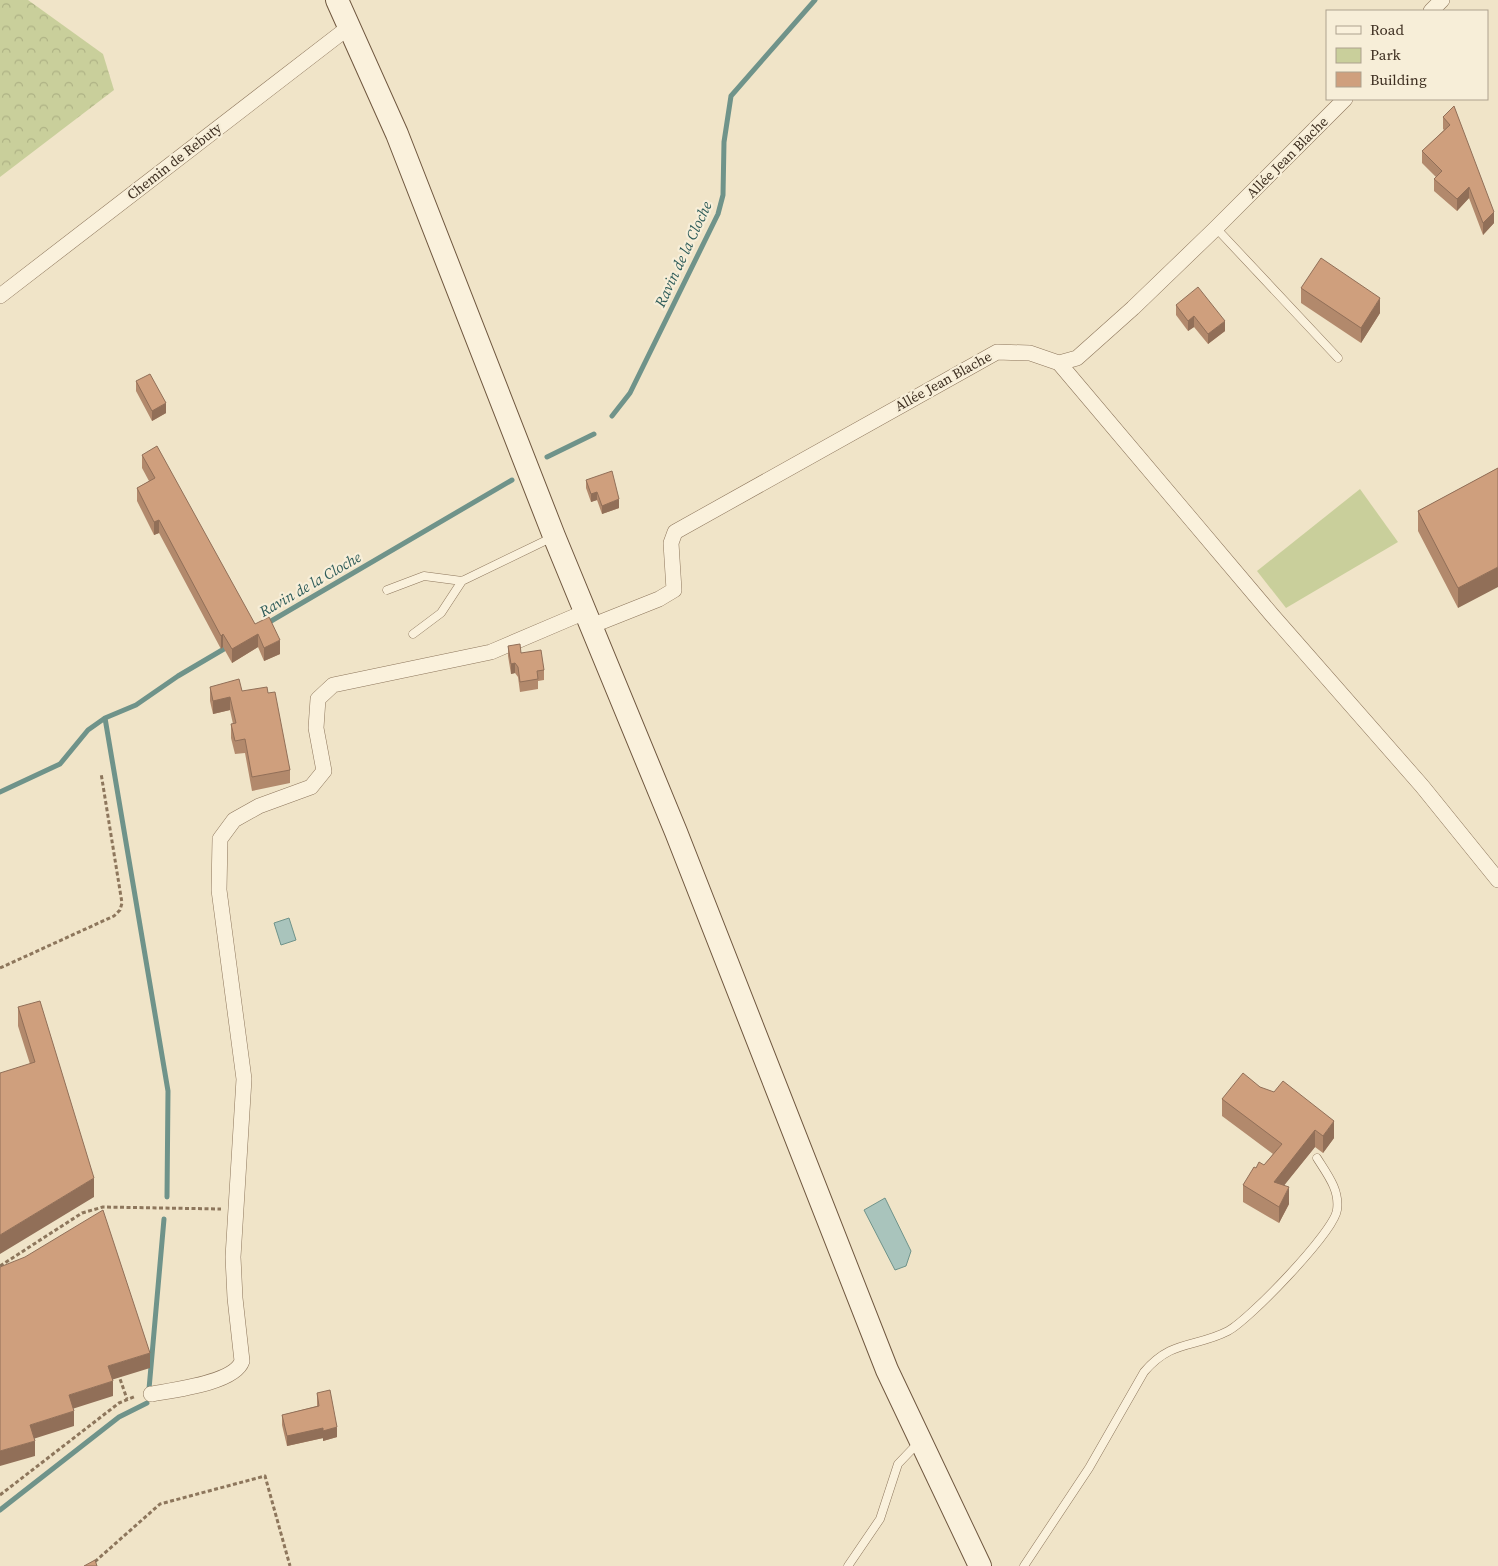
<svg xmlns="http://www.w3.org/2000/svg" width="1498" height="1566" font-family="'Source Serif 4',serif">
	<defs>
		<pattern id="forest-crowns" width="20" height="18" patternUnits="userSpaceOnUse" patternTransform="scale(1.25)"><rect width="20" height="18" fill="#c9cf9b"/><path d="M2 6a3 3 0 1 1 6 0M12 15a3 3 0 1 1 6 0" fill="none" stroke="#aeb285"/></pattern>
	</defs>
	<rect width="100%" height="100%" fill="#f0e4c8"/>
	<!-- green -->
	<path fill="#c9cf9b" d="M 1360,489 L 1398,542 L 1286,608 L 1257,571 Z"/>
	<!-- forest -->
	<path fill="url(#forest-crowns)" d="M 0,0 L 28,0 L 103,54 L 114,90 L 0,177 Z"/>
	<!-- water -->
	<path fill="#a9c4bc" stroke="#6f938a" d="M 289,918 L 296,940 L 281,945 L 274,923 Z
		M 885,1198 L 911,1251 L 906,1266 L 895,1270 L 864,1210 Z"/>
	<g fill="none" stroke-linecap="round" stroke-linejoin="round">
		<!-- stream -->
		<path stroke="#6f938a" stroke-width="5" d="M 612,416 L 630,393 L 718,214 L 723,195 L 724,142 L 731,96 L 815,0
			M 547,457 L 594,434
			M 266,624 L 512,480
			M 105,718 L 168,1091 L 167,1197
			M 0,792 L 60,764 L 88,730 L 105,718 L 136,705 L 178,676 L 229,646
			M 149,1389 L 164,1219
			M 0,1510 L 119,1417 L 147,1403"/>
		<!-- service casing -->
		<g stroke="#8d765c" stroke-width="9">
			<path id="service" d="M 1216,228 L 1338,358
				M 387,590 L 424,576 L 462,581 L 553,537
				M 413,634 L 441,613 L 462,581
				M 848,1566 L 880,1519 L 898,1464 L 919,1442
				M 1024,1566 L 1089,1468 L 1144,1372 C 1172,1339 1195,1348 1228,1331 C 1249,1320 1334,1232 1337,1210 C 1340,1190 1327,1174 1317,1158"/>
		</g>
		<!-- minor casing -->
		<g stroke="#8d765c" stroke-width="16">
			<path id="minor" d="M 1431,11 L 1442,0
				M 0,296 L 349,27
				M 1059,363 L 1272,615 L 1422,786 L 1498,880
				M 591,626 L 659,599 L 674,590 L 671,543 L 675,532 L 997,352 L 1030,353 L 1059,363 L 1077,358 L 1133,308 L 1216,228 L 1345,99
				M 151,1394 C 173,1390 235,1383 242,1361 L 235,1298 L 233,1257 L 244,1079 L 219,890 L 220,839 L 234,820 L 259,806 L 311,787 L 324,771 L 316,728 L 318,699 L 333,685 L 491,652 L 585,612"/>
		</g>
		<!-- secondary casing -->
		<g stroke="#6f573f" stroke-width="24">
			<path id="secondary" d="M 337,0 L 397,134 L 554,536 L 676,832 L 887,1370 L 980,1566"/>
		</g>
		<!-- path -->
		<path stroke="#8d765c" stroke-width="3" stroke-dasharray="4 2.5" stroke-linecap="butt" d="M 0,968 L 114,916 L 120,910 L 122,903 L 101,773
			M 0,1266 L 82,1213 L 103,1207 L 221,1209
			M 118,1373 L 127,1399
			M 0,1495 L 119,1403 L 136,1396
			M 90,1566 L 160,1504 L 265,1476 L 290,1566"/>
		<!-- service -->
		<use href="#service" stroke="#faf1dc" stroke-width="8"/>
		<!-- minor -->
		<use href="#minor" stroke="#faf1dc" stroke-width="15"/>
		<!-- secondary -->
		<use href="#secondary" stroke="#faf1dc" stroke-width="22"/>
	</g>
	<!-- wall -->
	<path fill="#b2896c" d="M 1454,106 L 1494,223 L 1483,235 L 1469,198 L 1457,211 L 1434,191 L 1434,179 L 1436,177 L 1422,163 L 1422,151 L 1444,130 L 1443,129 L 1443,117 Z
		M 1301,288 L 1380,313 L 1361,343 L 1301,303 Z
		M 1176,305 L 1225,331 L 1208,344 L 1194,327 L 1188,331 L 1176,315 Z
		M 136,381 L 166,413 L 152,421 L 136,391 Z
		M 142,455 L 255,624 L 280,654 L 264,661 L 258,647 L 232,663 L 223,647 L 221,649 L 159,533 L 154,535 L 137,501 L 137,488 L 149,481 L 142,468 Z
		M 1498,468 L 1458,608 L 1418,531 L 1418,511 Z
		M 586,480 L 619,508 L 602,514 L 597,500 L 591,502 L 586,488 Z
		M 508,646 L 521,653 L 544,670 L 544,680 L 538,681 L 538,689 L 520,692 L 518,677 L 515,673 L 511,674 L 508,656 Z
		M 210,687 L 242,691 L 268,693 L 290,770 L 290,783 L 252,791 L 245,753 L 235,754 L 231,738 L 231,724 L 233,724 L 230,710 L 213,714 L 210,701 Z
		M 18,1007 L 94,1197 L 30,1064 L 18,1026 Z
		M 1260,1087 L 1334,1138 L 1323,1153 L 1315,1147 L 1284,1185 L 1289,1204 L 1279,1223 L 1243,1202 L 1243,1185 L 1256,1168 L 1264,1165 L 1273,1154 L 1222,1116 L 1222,1099 Z
		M 317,1393 L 337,1437 L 323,1441 L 323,1438 L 287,1446 L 282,1425 L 282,1415 L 317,1406 Z"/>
	<!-- shaded-wall -->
	<path fill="#916f58" d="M 1469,187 L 1469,198 L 1457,211 L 1457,199 Z
		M 1494,212 L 1494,223 L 1483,235 L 1483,223 Z
		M 1380,298 L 1380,313 L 1361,343 L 1361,328 Z
		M 1194,316 L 1194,327 L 1188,331 L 1188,321 Z
		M 1225,321 L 1225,331 L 1208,344 L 1208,334 Z
		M 166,403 L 166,413 L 152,421 L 152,411 Z
		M 597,492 L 597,500 L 591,502 L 591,494 Z
		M 619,499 L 619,508 L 602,514 L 602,506 Z
		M 159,520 L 159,533 L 154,535 L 154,522 Z
		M 1498,567 L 1498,587 L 1458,608 L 1458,588 Z
		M 223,634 L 223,647 L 221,649 L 221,636 Z
		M 258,634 L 258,647 L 232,663 L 232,649 Z
		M 280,640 L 280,654 L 264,661 L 264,648 Z
		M 515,663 L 515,673 L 511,674 L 511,664 Z
		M 230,697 L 230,710 L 213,714 L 213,701 Z
		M 1334,1121 L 1334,1138 L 1323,1153 L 1323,1136 Z
		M 1315,1130 L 1315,1147 L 1274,1198 L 1274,1182 Z
		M 94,1178 L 94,1197 L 0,1254 L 0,1235 Z
		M 1289,1187 L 1289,1204 L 1279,1223 L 1279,1207 Z
		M 150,1353 L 150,1368 L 108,1381 L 108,1366 Z
		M 113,1381 L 113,1396 L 69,1410 L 69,1395 Z
		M 74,1411 L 74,1426 L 30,1440 L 30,1425 Z
		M 337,1427 L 337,1437 L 323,1441 L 323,1431 Z
		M 323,1428 L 323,1438 L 287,1446 L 287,1436 Z
		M 35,1441 L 35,1456 L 0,1466 L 0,1451 Z"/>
	<!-- building -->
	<path fill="#cf9f7d" stroke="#916f58" d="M 1454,106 L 1494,212 L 1483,223 L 1469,187 L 1457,199 L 1434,179 L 1442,171 L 1422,151 L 1450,125 L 1443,117 Z
		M 1321,258 L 1380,298 L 1361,328 L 1301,288 Z
		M 1198,287 L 1225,321 L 1208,334 L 1194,316 L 1188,321 L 1176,305 Z
		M 150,374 L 166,403 L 152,411 L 136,381 Z
		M 157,446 L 255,624 L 269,617 L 280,640 L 264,648 L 258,634 L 232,649 L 223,634 L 221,636 L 159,520 L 154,522 L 137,488 L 155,478 L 142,455 Z
		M 1498,468 L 1498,567 L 1458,588 L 1418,511 Z
		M 612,471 L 619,499 L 602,506 L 597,492 L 591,494 L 586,480 Z
		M 520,644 L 521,653 L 541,650 L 544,670 L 537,671 L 538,679 L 520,682 L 518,667 L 515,663 L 511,664 L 508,646 Z
		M 239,679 L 242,691 L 267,687 L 268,693 L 275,692 L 290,770 L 252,777 L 245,739 L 235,741 L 231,724 L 236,723 L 230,697 L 213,701 L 210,687 Z
		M 40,1001 L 94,1178 L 0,1235 L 0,1073 L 35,1062 L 18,1007 Z
		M 1243,1073 L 1260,1087 L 1274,1092 L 1283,1081 L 1334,1121 L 1323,1136 L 1315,1130 L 1274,1182 L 1289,1187 L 1279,1207 L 1243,1185 L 1254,1167 L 1256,1168 L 1259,1162 L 1264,1165 L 1282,1144 L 1222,1099 Z
		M 103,1210 L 150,1353 L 108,1366 L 113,1381 L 69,1395 L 74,1411 L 30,1425 L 35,1441 L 0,1451 L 0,1267 L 25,1257 Z
		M 330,1390 L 337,1427 L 323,1431 L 323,1428 L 287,1436 L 282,1415 L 319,1406 L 317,1393 Z
		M 95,1560 L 97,1566 L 84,1566 Z"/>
	<g text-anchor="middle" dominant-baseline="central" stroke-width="4.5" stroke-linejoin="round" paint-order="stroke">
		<!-- street labels -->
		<g font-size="14" fill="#3d2e20" stroke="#f7eed8">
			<text transform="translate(1287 157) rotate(-45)">Allée Jean Blache</text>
			<text transform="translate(174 161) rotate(-38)">Chemin de Rebuty</text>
			<text transform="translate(943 381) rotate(-29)">Allée Jean Blache</text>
		</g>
		<!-- water labels -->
		<g font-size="15" font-style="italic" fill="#2f5d5a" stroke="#f7eed8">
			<text transform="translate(683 254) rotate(-65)">Ravin de la Cloche</text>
			<text transform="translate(310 584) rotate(-30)">Ravin de la Cloche</text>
		</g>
	</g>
	<!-- legend -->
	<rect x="1326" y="10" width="162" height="90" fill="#f7eed8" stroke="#ada18e"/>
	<rect x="1336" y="26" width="25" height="8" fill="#faf1dc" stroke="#ada18e"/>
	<text x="1370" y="35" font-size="15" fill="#3d2e20">Road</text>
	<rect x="1336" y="48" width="25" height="15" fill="#c9cf9b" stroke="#ada18e"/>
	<text x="1370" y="60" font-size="15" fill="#3d2e20">Park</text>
	<rect x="1336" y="72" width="25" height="15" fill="#cf9f7d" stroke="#ada18e"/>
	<text x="1370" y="85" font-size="15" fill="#3d2e20">Building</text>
</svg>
